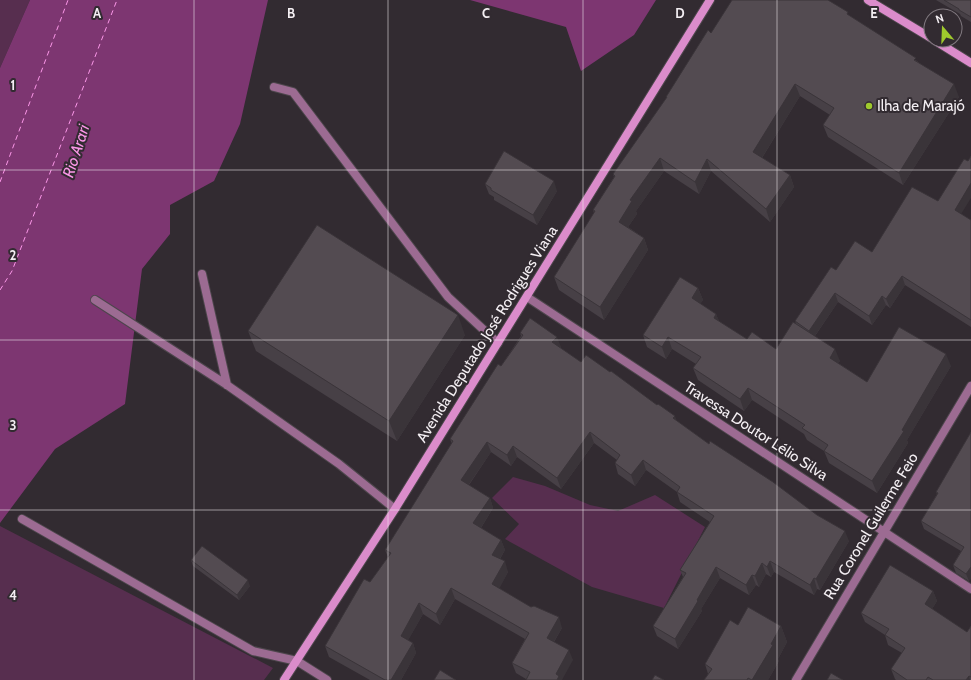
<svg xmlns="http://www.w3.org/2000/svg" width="971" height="680" font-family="Cabin,sans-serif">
	<rect width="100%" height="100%" fill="#322b31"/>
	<!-- green -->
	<path fill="#572e4f" d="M 0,0 L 30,0 L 0,68 Z
		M 513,477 L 545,486 L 590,505 L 618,511 L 655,495 L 705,527 L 664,608 L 592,587 L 505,539 L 519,524 L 492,498 Z
		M 0,526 L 273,668 L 264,680 L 0,680 Z"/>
	<!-- water -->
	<path fill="#7d3671" d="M 30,0 L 268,0 L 240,124 L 214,181 L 170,205 L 170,234 L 142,269 L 125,404 L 55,449 L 0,523 L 0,68 Z
		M 470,0 L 656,0 L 634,35 L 581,71 L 566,27 Z"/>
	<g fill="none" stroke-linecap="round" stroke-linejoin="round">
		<!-- ferry -->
		<path stroke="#fb97e8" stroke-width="1" stroke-dasharray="5 4" stroke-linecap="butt" d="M 0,182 L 68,0
			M 0,290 L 12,271 L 117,0"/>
		<!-- lane casing -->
		<g stroke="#4d464c" stroke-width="10">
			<path id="lane" d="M 274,87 L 293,92 L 448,297 L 498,343
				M 202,274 L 227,385
				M 95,300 L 227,385 L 339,464 L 395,509
				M 22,519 L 253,651 L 297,661"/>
		</g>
		<!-- street casing -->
		<g stroke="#4d464c" stroke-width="10">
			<path id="street" d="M 527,297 L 971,589
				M 297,661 L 327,680
				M 796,680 L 971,386"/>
		</g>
		<!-- secondary casing -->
		<g stroke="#4d464c" stroke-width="10">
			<path id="secondary" d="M 868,0 L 931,38
				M 934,40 L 971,63
				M 284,680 L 395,509 L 710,0"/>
		</g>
		<!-- lane -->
		<use href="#lane" stroke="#9c6b92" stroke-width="8"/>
		<!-- street -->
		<use href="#street" stroke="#9c6b92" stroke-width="8"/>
		<!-- secondary -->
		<use href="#secondary" stroke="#db8ccb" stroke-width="8"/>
	</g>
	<!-- wall -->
	<path fill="#474046" d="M 936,0 L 971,0 L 971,22 L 961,16 L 960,14 Z
		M 850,16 L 917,61 L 959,97 L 903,185 L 828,137 L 823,125 L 830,115 L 800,96 L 762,158 L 790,175 L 794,187 L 770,222 L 711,171 L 699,194 L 664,171 L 636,211 L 637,214 L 628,227 L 644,238 L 648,250 L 604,320 L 559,290 L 554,277 L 594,213 L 593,210 L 614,177 L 613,174 L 667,98 L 666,97 L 711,33 Z
		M 485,184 L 557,191 L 537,225 L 494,200 L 494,197 L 489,194 Z
		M 961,214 L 971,220 L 971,327 L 905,285 L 890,308 L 886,305 L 872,325 L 838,302 L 815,336 L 840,361 L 838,363 L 867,382 L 951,366 L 907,440 L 908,443 L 877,493 L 829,463 L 824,451 L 807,440 L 804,434 L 752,400 L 744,411 L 698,380 L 693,368 L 696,364 L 672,349 L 666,359 L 647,347 L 643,335 L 698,288 L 703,300 L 700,304 L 716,314 L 719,322 L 747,339 L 776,349 L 796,324 L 795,321 L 836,270 L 872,252 Z
		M 248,331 L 465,335 L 397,441 L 256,351 Z
		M 520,333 L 561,347 L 560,348 L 581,362 L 677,421 L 709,444 L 849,541 L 820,590 L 817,589 L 814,595 L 774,572 L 771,577 L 766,574 L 759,587 L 756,585 L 749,595 L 720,578 L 701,609 L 702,611 L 678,649 L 657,636 L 653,626 L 683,577 L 680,570 L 710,522 L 680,502 L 677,492 L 646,470 L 635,486 L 618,474 L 615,463 L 617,460 L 594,443 L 561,489 L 517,457 L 511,466 L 491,452 L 469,485 L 490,498 L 493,508 L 481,528 L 501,540 L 505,550 L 500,559 L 508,572 L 499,588 L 562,628 L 554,642 L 573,660 L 526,679 L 516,673 L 512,663 L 525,639 L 455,599 L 440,625 L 423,614 L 408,640 L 413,643 L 416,653 L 401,680 L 370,680 L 329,657 L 325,646 L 388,557 L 385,550 L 452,444 L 450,439 L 501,366 L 521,336 Z
		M 971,432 L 969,581 L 956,573 L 953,565 L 961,551 L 924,529 L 921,521 L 937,494 L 936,492 Z
		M 191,560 L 250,586 L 239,600 L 193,566 Z
		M 933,591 L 937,601 L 932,609 L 967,632 L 971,626 L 971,680 L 896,680 L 895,679 L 891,669 L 902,653 L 888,645 L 885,635 L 865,622 L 861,613 Z
		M 738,625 L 781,626 L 787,642 L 778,659 L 779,661 L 768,680 L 704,680 L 708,674 L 705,664 Z"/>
	<!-- shaded-wall -->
	<path fill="#3a3439" d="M 795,84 L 800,96 L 758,164 L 753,152 Z
		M 954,84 L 959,97 L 903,185 L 899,173 Z
		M 660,158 L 664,171 L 636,211 L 637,214 L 623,234 L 619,222 L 630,200 Z
		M 707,159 L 711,171 L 699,194 L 695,182 Z
		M 790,175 L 794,187 L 770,222 L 766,209 Z
		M 554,181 L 557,191 L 537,225 L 533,215 Z
		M 971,183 L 971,198 L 958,219 L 955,210 Z
		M 644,238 L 648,250 L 604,320 L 600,307 Z
		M 902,276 L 905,285 L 890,308 L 886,299 Z
		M 698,288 L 703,300 L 696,310 L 692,298 Z
		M 835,293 L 838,302 L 812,340 L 809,331 Z
		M 882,296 L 886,305 L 872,325 L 869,316 Z
		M 716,314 L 721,325 L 714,318 Z
		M 458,315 L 465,335 L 397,441 L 389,421 Z
		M 557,337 L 561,347 L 556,353 L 552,342 Z
		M 668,337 L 672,349 L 666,359 L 662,347 Z
		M 835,349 L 840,361 L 834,370 L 830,358 Z
		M 946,354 L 951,366 L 907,440 L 908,443 L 877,493 L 872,481 L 902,430 Z
		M 748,388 L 752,400 L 744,411 L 740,399 Z
		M 675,416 L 679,426 L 673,418 Z
		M 590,432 L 594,443 L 561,489 L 557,478 Z
		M 487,442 L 491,452 L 465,490 L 461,480 Z
		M 513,446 L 517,457 L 511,466 L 507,455 Z
		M 643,460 L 646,470 L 635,486 L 631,475 Z
		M 490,498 L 493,508 L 477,534 L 473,523 Z
		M 845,531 L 849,541 L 820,590 L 816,579 Z
		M 501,540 L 505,550 L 496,565 L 492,555 Z
		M 505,561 L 508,572 L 496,595 L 492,584 Z
		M 770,561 L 774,572 L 771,577 L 767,567 Z
		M 762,563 L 766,574 L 759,587 L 755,576 Z
		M 716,567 L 720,578 L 701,609 L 702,611 L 678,649 L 675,639 L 697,600 Z
		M 971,567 L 971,579 L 969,581 L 966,574 Z
		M 752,575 L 756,585 L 749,595 L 746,585 Z
		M 814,578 L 817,589 L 814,595 L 810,585 Z
		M 248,580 L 250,586 L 239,600 L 237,595 Z
		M 451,588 L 455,599 L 440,625 L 436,614 Z
		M 933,591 L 937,601 L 929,614 L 925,604 Z
		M 419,603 L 423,614 L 405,646 L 401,636 Z
		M 559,617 L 562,628 L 550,648 L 547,638 Z
		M 781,626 L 787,642 L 778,659 L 779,661 L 768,680 L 752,680 Z
		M 413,643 L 416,653 L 401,680 L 391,680 Z
		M 569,650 L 573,660 L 562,680 L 557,680 L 556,674 Z
		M 969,676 L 970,680 L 966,680 Z"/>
	<!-- building -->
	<path fill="#534b51" stroke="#3a3439" d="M 732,0 L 828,0 L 848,12 L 847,14 L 916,58 L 914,60 L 954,84 L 899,173 L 823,125 L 834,108 L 795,84 L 753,152 L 790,175 L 766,209 L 707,159 L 695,182 L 660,158 L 630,200 L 632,201 L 619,222 L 644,238 L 600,307 L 554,277 L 595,211 L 593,210 L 615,176 L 613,174 L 667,97 L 666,97 L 708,30 L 711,33 Z
		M 944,0 L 971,0 L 971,17 L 959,10 L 959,9 Z
		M 504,151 L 554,181 L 533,215 L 491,190 L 491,188 L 485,184 Z
		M 971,156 L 971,183 L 955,210 L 971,220 L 971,320 L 902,276 L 886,299 L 882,296 L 869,316 L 835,293 L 809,331 L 795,321 L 831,267 L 836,270 L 855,241 L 872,252 L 912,187 L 938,201 L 964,159 L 968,161 Z
		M 317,225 L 458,315 L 389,421 L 248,331 Z
		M 680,277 L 698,288 L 692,298 L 716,314 L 714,318 L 747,339 L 752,332 L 776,349 L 793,322 L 835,349 L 830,358 L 867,382 L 899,327 L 946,354 L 902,430 L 904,431 L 872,481 L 824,451 L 828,445 L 802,428 L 805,425 L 748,388 L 740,399 L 693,368 L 701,357 L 668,337 L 662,347 L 643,335 Z
		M 530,318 L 557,337 L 552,342 L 581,362 L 586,355 L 610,372 L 611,371 L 657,405 L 658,404 L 675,416 L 673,418 L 709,444 L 710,441 L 773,482 L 817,515 L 845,531 L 816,579 L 814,578 L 810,585 L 770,561 L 767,567 L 762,563 L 755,576 L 752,575 L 746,585 L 716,567 L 697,600 L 698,601 L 675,639 L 653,626 L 686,573 L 680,570 L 714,516 L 677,492 L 680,487 L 643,460 L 631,475 L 615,463 L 620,455 L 590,432 L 557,478 L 513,446 L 507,455 L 487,442 L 461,480 L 490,498 L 473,523 L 501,540 L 492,555 L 505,561 L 492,584 L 531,607 L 534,606 L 559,617 L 547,638 L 569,650 L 556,674 L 559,676 L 557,680 L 526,680 L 530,672 L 512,663 L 529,633 L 451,588 L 436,614 L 419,603 L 401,636 L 413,643 L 391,680 L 385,680 L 325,646 L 364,579 L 370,582 L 391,553 L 385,550 L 453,441 L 450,439 L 498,364 L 501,366 L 523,335 L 520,333 Z
		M 971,432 L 971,567 L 966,574 L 953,565 L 964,547 L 921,521 L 938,493 L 936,492 Z
		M 202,546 L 248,580 L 237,595 L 191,560 Z
		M 890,565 L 933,591 L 925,604 L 967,632 L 971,626 L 971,677 L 969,676 L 966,680 L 933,680 L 928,677 L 926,680 L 907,680 L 891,669 L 905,648 L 885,635 L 889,629 L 861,613 Z
		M 748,607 L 781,626 L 771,644 L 773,645 L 752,680 L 748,678 L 747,680 L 704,680 L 712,669 L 705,664 L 730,620 L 738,625 Z
		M 440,670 L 456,680 L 434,680 Z
		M 831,673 L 843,680 L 827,680 Z
		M 655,675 L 664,680 L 652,680 Z"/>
	<!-- grid -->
	<path fill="none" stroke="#f4eff3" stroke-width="1" stroke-opacity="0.55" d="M 194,0 L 194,680M 388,0 L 388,680M 583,0 L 583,680M 777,0 L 777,680M 0,170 L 971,170M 0,340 L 971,340M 0,510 L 971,510"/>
	<!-- markers -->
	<circle fill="#9fca2d" stroke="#322b31" stroke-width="1.5" cx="869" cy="106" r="4"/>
	<g text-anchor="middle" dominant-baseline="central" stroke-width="4" stroke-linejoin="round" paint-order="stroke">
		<!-- poi labels -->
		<g font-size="15" fill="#f4eff3" stroke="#322b31" text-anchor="start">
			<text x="877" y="106">Ilha de Marajó</text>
		</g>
		<!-- street labels -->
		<g font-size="15" fill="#f4eff3" stroke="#322b31">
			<text transform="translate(487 334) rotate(-58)">Avenida Deputado José Rodrigues Viana</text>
			<text transform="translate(756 431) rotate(33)">Travessa Doutor Lélio Silva</text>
			<text transform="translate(871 526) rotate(-59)">Rua Coronel Guilerme Feio</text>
		</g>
		<!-- water labels -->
		<g font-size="16" font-style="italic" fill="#fb97e8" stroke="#322b31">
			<text transform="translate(76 151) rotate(-72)">Rio Arari</text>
		</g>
	</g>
	<g font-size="13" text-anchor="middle" font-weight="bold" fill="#f4eff3" stroke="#322b31" stroke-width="4" stroke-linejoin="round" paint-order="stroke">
		<text x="97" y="18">A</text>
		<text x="291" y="18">B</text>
		<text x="486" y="18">C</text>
		<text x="680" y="18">D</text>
		<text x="874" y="18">E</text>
		<text x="13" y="90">1</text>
		<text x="13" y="260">2</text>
		<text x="13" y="430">3</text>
		<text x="13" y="600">4</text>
	</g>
	<!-- north arrow -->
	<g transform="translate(943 28) rotate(341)"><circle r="19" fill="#322b31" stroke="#80797f"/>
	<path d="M0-3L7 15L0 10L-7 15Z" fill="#9fca2d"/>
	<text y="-6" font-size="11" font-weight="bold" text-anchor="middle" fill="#f4eff3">N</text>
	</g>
</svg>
